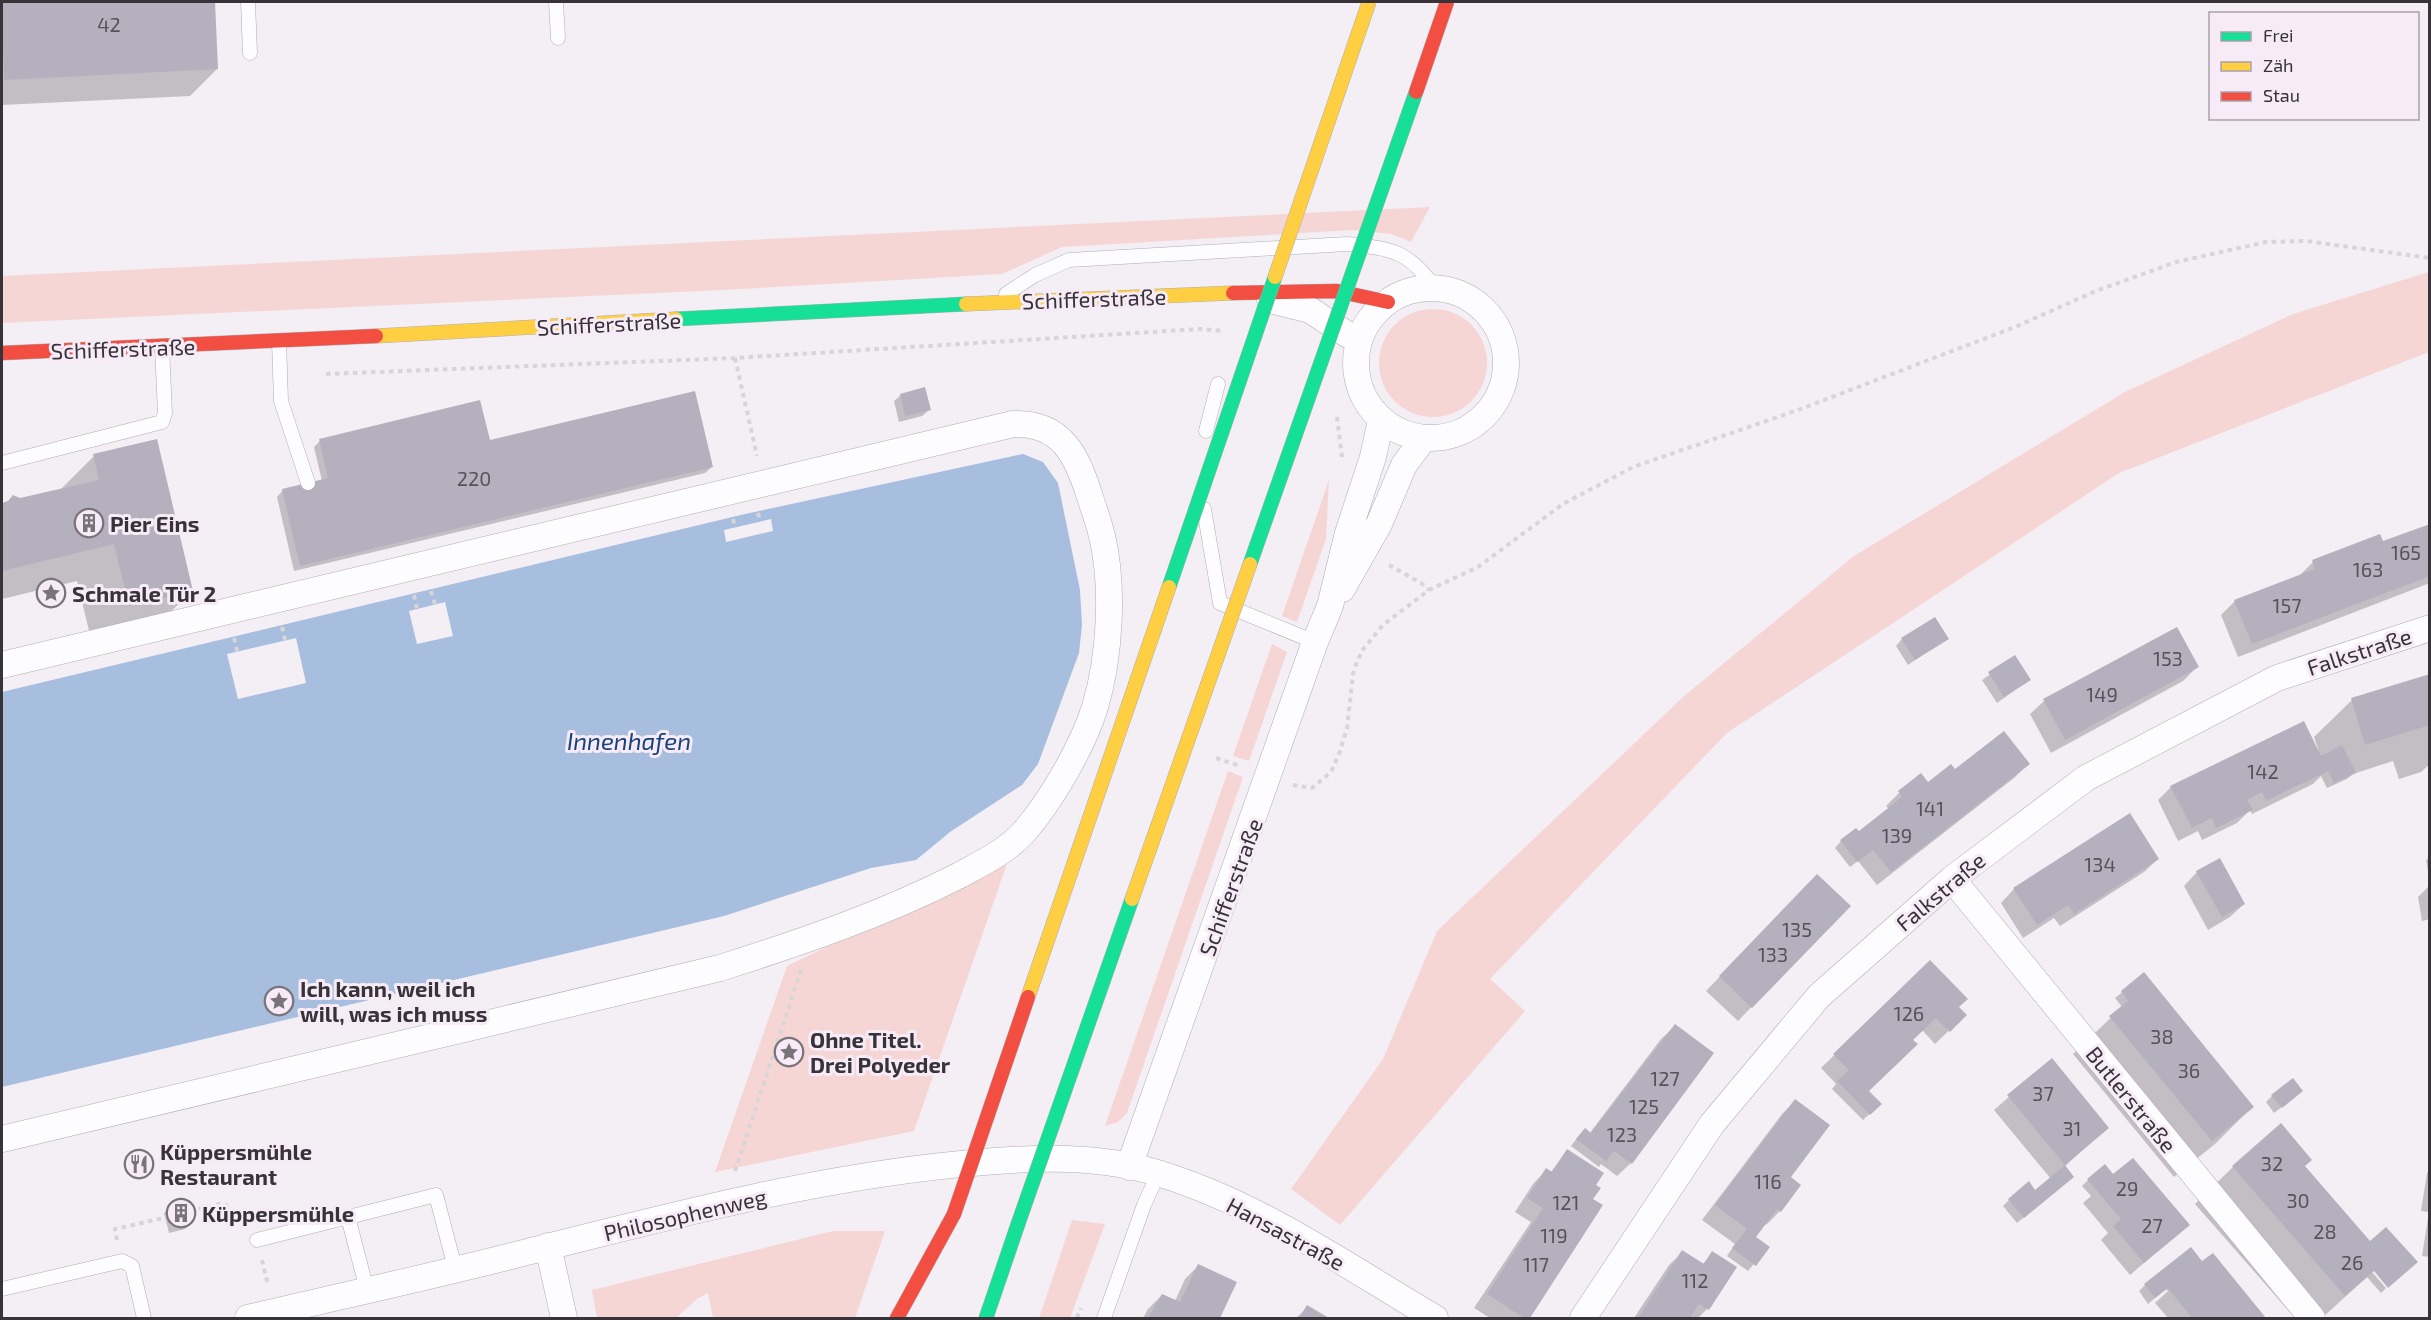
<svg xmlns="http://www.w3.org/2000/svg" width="2431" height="1320" font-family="'Exo 2',sans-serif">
	<rect width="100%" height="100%" fill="#f4eef5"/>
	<!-- green -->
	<path fill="#f6d6d5" d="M 1430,207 L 1411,242 L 1391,234 L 1353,230 L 1062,247 L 1002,274 L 723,290 L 2,323 L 2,276 Z
		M 2429,272 L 2429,352 L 2119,473 L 1727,733 L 1490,979 L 1525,1011 L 1340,1225 L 1291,1189 L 1383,1059 L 1437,931 L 1683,697 L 1854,556 L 2125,392 L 2293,314 Z
		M1379 363a54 54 0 1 1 108 0a54 54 0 1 1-108 0Z
		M 1329,480 L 1326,539 L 1297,622 L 1282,616 Z
		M 1272,644 L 1287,652 L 1249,761 L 1233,756 Z
		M 1228,771 L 1243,777 L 1127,1113 L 1118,1122 L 1105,1126 Z
		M 1009,858 L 914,1131 L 715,1172 L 787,966 Z
		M 1072,1220 L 1105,1224 L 1070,1318 L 1039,1318 Z
		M 833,1231 L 885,1231 L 855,1318 L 713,1318 L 708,1293 L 697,1299 L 676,1318 L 597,1318 L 592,1290 Z"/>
	<!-- water -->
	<path fill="#a8bedf" d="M 1023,454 L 1043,462 L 1058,483 L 1080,590 L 1082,625 L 1079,653 L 1038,764 L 1022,785 L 950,832 L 916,860 L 871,868 L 724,916 L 2,1087 L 2,692 L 745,514 Z"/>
	<!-- pier -->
	<path fill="#f4eef5" d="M 771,519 L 773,531 L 726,542 L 724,530 Z
		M 445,602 L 453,636 L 417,644 L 409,611 Z
		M 296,638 L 306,683 L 238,699 L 227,654 Z"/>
	<!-- shadow -->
	<path fill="#0003" d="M 2,2 L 213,2 L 217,69 L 190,96 L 2,105 Z
		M 901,395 L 929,410 L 922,416 L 899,422 L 894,401 Z
		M 320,441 L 489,442 L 712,467 L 705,473 L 294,571 L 277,497 L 283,490 L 322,481 L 314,447 Z
		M 94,456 L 192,591 L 154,628 L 92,643 L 77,581 L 2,599 L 2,504 L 59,491 Z
		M 2430,525 L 2430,583 L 2238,657 L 2221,615 L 2235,601 L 2299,576 L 2313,562 L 2382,543 Z
		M 2176,629 L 2197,667 L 2183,681 L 2051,753 L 2030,714 L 2044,701 Z
		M 1947,638 L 1908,665 L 1896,646 L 1902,639 Z
		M 2015,657 L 2029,680 L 1997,703 L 1982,680 Z
		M 2430,675 L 2430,764 L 2421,772 L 2399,779 L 2393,761 L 2353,774 L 2347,779 L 2327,788 L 2321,776 L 2313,784 L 2252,814 L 2250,810 L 2237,823 L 2202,840 L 2198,831 L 2178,841 L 2158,800 L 2171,787 L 2318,749 L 2314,737 L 2352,700 Z
		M 2028,764 L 2014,778 L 1877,885 L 1858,861 L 1850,867 L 1835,848 L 1841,841 L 1858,833 L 1889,809 L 1886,806 L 1899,793 L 1928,784 L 1954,771 Z
		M 2430,857 L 2430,881 L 2426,860 Z
		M 2158,859 L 2144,872 L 2060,926 L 2054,918 L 2023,938 L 2001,903 L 2014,889 Z
		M 2197,872 L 2244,904 L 2230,917 L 2208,930 L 2184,886 Z
		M 2430,885 L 2430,919 L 2422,921 L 2418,897 Z
		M 1804,889 L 1849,906 L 1738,1021 L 1706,991 Z
		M 1930,962 L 1957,1008 L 1965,1015 L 1935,1044 L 1922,1030 L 1911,1040 L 1867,1091 L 1880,1104 L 1863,1120 L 1832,1089 L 1836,1084 L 1821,1068 Z
		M 2144,974 L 2252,1107 L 2215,1144 L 2174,1177 L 2073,1054 L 2122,1007 L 2115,998 Z
		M 1675,1026 L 1631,1163 L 1617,1176 L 1601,1164 L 1599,1167 L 1571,1146 L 1578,1137 L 1589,1134 L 1661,1039 Z
		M 2051,1060 L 2107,1128 L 2064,1167 L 2066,1183 L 2017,1223 L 2003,1206 L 2009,1200 L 2035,1192 L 2051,1179 L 1994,1110 Z
		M 2272,1096 L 2295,1097 L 2274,1113 L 2266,1102 Z
		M 1795,1101 L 1789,1177 L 1799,1185 L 1780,1211 L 1766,1225 L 1765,1223 L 1754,1237 L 1768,1247 L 1748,1271 L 1727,1256 L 1735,1244 L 1702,1220 L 1782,1114 Z
		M 2280,1125 L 2303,1167 L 2374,1270 L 2372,1272 L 2386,1288 L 2381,1293 L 2367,1277 L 2322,1318 L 2295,1318 L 2195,1204 L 2233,1167 Z
		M 1567,1151 L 1594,1186 L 1591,1199 L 1601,1206 L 1528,1318 L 1490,1318 L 1474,1308 L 1531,1222 L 1515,1212 L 1533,1184 L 1546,1170 L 1550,1173 Z
		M 2430,1171 L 2430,1257 L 2422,1256 L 2429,1212 L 2421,1211 L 2427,1173 Z
		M 2111,1174 L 2188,1225 L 2130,1275 L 2101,1240 L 2108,1233 L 2083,1203 L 2091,1196 L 2082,1186 L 2088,1180 Z
		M 170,1207 L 192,1223 L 185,1229 L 169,1233 L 164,1213 Z
		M 1683,1252 L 1702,1265 L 1712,1253 L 1707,1309 L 1698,1318 L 1634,1318 L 1669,1265 Z
		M 2213,1255 L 2264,1318 L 2168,1318 L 2155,1303 L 2168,1291 L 2166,1289 L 2148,1304 L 2139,1291 L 2145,1285 L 2194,1267 Z
		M 1199,1265 L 1235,1282 L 1218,1318 L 1143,1318 L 1148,1309 L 1162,1295 L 1175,1301 L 1185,1279 Z
		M 1308,1307 L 1326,1318 L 1296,1318 Z"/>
	<!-- building -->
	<path fill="#b4b0bd" d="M 2,2 L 215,2 L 218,69 L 4,80 Z
		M 925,387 L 931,410 L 905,416 L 900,394 Z
		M 695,391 L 713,467 L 300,566 L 282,489 L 328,478 L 319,439 L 480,400 L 490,440 Z
		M 157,439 L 193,591 L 129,606 L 114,544 L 2,571 L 2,503 L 8,501 L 13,495 L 20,498 L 99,480 L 93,454 Z
		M 2430,524 L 2430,576 L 2252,644 L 2234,600 L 2315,569 L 2312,560 L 2380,534 L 2383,541 Z
		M 1935,617 L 1949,639 L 1915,660 L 1901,638 Z
		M 2177,627 L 2199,667 L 2065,740 L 2043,699 Z
		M 2015,655 L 2031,680 L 2004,697 L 1988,672 Z
		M 2430,674 L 2430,725 L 2365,745 L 2351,698 Z
		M 2304,721 L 2321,756 L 2342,745 L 2356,773 L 2334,783 L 2328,771 L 2266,801 L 2262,792 L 2247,800 L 2253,810 L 2216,828 L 2212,818 L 2192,828 L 2170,786 Z
		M 2004,731 L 2030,764 L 1891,872 L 1873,850 L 1857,862 L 1840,840 L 1856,828 L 1859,831 L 1902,797 L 1898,791 L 1921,773 L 1928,782 L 1951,764 L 1955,769 Z
		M 2130,813 L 2159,859 L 2074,914 L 2068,905 L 2037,925 L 2013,888 Z
		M 2220,858 L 2245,904 L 2222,917 L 2196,871 Z
		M 1817,874 L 1851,906 L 1752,1008 L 1719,976 Z
		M 1930,960 L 1968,999 L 1959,1007 L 1967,1015 L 1950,1032 L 1936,1018 L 1913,1040 L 1918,1044 L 1869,1091 L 1882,1104 L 1870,1115 L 1837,1081 L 1849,1070 L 1833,1054 Z
		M 2144,972 L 2254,1107 L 2212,1141 L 2109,1016 L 2128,1001 L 2121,991 Z
		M 1675,1024 L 1714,1053 L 1632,1164 L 1614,1151 L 1606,1161 L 1576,1139 L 1585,1128 L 1591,1133 Z
		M 2052,1058 L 2109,1128 L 2065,1165 L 2007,1095 Z
		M 2293,1078 L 2303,1091 L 2282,1108 L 2271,1095 Z
		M 1795,1099 L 1830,1125 L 1791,1177 L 1801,1185 L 1781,1212 L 1777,1209 L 1756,1237 L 1770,1247 L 1756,1266 L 1732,1248 L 1747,1229 L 1715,1205 Z
		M 2281,1123 L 2312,1160 L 2305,1166 L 2370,1241 L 2386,1227 L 2418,1262 L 2388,1288 L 2374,1271 L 2345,1296 L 2232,1166 Z
		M 1567,1149 L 1604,1173 L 1596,1185 L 1601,1188 L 1593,1199 L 1603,1205 L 1530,1318 L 1524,1318 L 1487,1294 L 1543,1208 L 1527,1198 L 1546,1168 L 1552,1172 Z
		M 2133,1158 L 2190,1225 L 2144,1263 L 2113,1226 L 2121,1219 L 2087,1179 L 2105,1164 L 2113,1174 Z
		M 2065,1165 L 2074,1177 L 2024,1218 L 2008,1199 L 2029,1181 L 2035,1190 Z
		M 188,1201 L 193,1223 L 175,1227 L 170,1205 Z
		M 2191,1247 L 2202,1261 L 2213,1253 L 2266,1318 L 2192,1318 L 2168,1288 L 2155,1298 L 2144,1284 Z
		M 1682,1250 L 1704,1264 L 1712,1251 L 1737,1267 L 1709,1310 L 1699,1304 L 1690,1318 L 1638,1318 Z
		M 1198,1264 L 1237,1282 L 1220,1318 L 1148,1318 L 1162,1294 L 1180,1302 Z
		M 1307,1305 L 1329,1318 L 1299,1318 Z"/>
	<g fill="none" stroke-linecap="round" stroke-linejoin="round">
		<!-- lane casing -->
		<g stroke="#b1adb2" stroke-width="15">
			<path id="lane" d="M 248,2 L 250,53
				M 556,2 L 558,38
				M 1006,294 L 1035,275 L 1069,260 L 1347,244 C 1392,249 1408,250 1435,288
				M 279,341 L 281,401 L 308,483
				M 1206,431 L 1218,384
				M 2,463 L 162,422 L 165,413 L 162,347
				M 1204,509 L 1220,603 L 1315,642
				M 348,1217 L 367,1290
				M 257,1240 L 436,1195 L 455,1268
				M 2,1289 L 122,1261 L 132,1266 L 144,1318
				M 1104,1318 L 1144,1205 L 1158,1174"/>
		</g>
		<!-- street casing -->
		<g stroke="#b1adb2" stroke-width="27">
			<path id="street" d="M1356 363a75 75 0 1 1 150 0a75 75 0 1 1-150 0Z
				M 1270,300 L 1310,310 L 1348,335
				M 1342,589 L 1379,524 L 1404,465 L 1424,438
				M 2,665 L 1013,424 C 1062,422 1077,456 1090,497 C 1094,510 1099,523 1102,536 C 1114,586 1110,657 1095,707 C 1083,746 1051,801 1024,832 C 1007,851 982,863 960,875 C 884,914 802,942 720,968 L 2,1139
				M 1952,879 L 2312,1318
				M 1129,1167 L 1315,642 L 1330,606 L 1348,533 L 1373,457 L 1381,420
				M 548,1246 L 564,1318
				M 248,1318 C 341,1296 434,1276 527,1252 C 670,1216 814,1178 961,1164 C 1022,1158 1088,1154 1147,1170 C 1252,1199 1343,1264 1435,1318
				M 1583,1318 L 1712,1124 L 1819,996 L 1952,879 L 2086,778 L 2277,678 L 2430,628"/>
		</g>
		<!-- fast casing -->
		<g stroke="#b1adb2" stroke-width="15">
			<path id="fast" d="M 676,319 L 966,304
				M 986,1318 L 1018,1224"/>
		</g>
		<!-- slow casing -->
		<g stroke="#b1adb2" stroke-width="15">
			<path id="slow" d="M 966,304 L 1233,293
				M 376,336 L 676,319"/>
		</g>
		<!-- jam casing -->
		<g stroke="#b1adb2" stroke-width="15">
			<path id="jam" d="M 1233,293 L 1337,291 L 1388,302
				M 2,353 L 376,336
				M 897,1318 L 954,1214"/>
		</g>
		<!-- path -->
		<path stroke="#d7d5d8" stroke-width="4" stroke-dasharray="4.5 4.5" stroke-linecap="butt" d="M 735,358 L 757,456
			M 326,374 L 735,358 L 1200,329 L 1223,331
			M 1337,417 L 1342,457
			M 758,513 L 760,521
			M 733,519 L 735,528
			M 1389,565 L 1421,583 L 1429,590
			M 431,591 L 435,604
			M 414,595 L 417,609
			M 282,627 L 285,640
			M 234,638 L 237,651
			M 1216,758 L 1240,766
			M 1293,785 L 1312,788 L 1331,772 L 1339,754 L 1347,729 L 1353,674 L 1357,661 L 1364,648 L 1383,625 L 1429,590 L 1478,567 L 1563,504 L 1633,467 L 1798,410 L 2015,327 L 2096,291 L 2176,262 L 2266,242 L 2306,241 L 2430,258
			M 735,1171 L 801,970
			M 190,1211 L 224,1203 L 244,1225
			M 117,1240 L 115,1229 L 172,1216
			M 262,1260 L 268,1285
			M 1077,1318 L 1081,1308"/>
		<!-- lane -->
		<use href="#lane" stroke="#fdfcfe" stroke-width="14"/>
		<!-- street -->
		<use href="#street" stroke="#fdfcfe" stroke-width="26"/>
		<!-- fast -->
		<use href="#fast" stroke="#16e098" stroke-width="14"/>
		<!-- slow -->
		<use href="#slow" stroke="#ffcf43" stroke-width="14"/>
		<!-- jam -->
		<use href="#jam" stroke="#f24e42" stroke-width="14"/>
		<!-- fast-bridge casing -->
		<g stroke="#b1adb2" stroke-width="15" stroke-linecap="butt">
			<path id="fast-bridge" d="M 1250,564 L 1416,92
				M 1169,587 L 1275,277
				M 1018,1224 L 1132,899"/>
		</g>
		<!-- slow-bridge casing -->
		<g stroke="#b1adb2" stroke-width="15" stroke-linecap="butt">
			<path id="slow-bridge" d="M 1275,277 L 1369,2
				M 1132,899 L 1250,564
				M 1028,997 L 1169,587"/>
		</g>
		<!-- jam-bridge casing -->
		<g stroke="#b1adb2" stroke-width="15" stroke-linecap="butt">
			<path id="jam-bridge" d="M 1416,92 L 1447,2
				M 954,1214 L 1028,997"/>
		</g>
		<!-- fast-bridge -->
		<use href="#fast-bridge" stroke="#16e098" stroke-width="14"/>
		<!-- slow-bridge -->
		<use href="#slow-bridge" stroke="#ffcf43" stroke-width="14"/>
		<!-- jam-bridge -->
		<use href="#jam-bridge" stroke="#f24e42" stroke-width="14"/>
	</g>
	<!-- icons -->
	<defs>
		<g id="building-ring" transform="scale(1.5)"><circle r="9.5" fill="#f7ebf8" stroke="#79747a" stroke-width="1.5"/><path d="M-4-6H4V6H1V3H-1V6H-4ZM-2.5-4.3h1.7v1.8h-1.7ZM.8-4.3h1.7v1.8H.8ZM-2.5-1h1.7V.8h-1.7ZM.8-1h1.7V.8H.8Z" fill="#79747a"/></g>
		<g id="sight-ring" transform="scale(1.5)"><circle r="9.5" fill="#f7ebf8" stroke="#79747a" stroke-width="1.5"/><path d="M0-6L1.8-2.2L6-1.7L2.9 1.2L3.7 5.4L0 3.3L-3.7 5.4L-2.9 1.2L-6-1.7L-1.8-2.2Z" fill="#79747a"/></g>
		<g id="restaurant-ring" transform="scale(1.5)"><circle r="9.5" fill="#f7ebf8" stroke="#79747a" stroke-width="1.5"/><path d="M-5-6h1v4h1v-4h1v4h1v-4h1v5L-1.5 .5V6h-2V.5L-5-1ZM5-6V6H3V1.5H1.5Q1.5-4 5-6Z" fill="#79747a"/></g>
	</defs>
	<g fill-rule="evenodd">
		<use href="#building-ring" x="89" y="523"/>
		<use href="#sight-ring" x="51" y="593"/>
		<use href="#sight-ring" x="279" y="1001"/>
		<use href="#sight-ring" x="789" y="1052"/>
		<use href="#restaurant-ring" x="139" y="1164"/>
		<use href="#building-ring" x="181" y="1213"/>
	</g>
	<g text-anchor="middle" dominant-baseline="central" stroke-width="6" stroke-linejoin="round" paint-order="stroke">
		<!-- number labels -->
		<g font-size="20" fill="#565259">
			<text x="109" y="24">42</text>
			<text x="474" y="478">220</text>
			<text x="2406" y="552">165</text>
			<text x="2368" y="569">163</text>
			<text x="2287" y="605">157</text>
			<text x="2168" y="658">153</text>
			<text x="2102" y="694">149</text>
			<text x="2263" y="771">142</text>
			<text x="1930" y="808">141</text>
			<text x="1897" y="835">139</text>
			<text x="2100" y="864">134</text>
			<text x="1797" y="929">135</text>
			<text x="1773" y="954">133</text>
			<text x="1909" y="1013">126</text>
			<text x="2162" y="1036">38</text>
			<text x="2189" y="1070">36</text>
			<text x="1665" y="1078">127</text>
			<text x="2043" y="1093">37</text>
			<text x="1644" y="1106">125</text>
			<text x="2072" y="1128">31</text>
			<text x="1622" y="1134">123</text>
			<text x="2272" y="1163">32</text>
			<text x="1768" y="1181">116</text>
			<text x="2127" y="1188">29</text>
			<text x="2298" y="1200">30</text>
			<text x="1566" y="1202">121</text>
			<text x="2152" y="1225">27</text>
			<text x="2325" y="1231">28</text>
			<text x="1554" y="1235">119</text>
			<text x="2352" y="1262">26</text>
			<text x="1536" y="1264">117</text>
			<text x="1695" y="1280">112</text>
		</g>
		<!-- street labels -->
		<g font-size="22" fill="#373338" stroke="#f7ebf8">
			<text transform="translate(1094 298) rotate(-2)">Schifferstraße</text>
			<text transform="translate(609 323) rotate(-3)">Schifferstraße</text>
			<text transform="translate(123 348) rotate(-2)">Schifferstraße</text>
			<text transform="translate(2359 651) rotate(-18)">Falkstraße</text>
			<text transform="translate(1230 887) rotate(-70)">Schifferstraße</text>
			<text transform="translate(1940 891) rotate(-40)">Falkstraße</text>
			<text transform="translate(2132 1099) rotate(51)">Butlerstraße</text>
			<text transform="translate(685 1214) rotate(-13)">Philosophenweg</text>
			<text transform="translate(1286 1233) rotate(28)">Hansastraße</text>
		</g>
		<!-- poi labels -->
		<g font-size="22" font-weight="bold" fill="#373338" stroke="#f7ebf8" text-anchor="start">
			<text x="110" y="523">Pier Eins</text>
			<text x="72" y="593">Schmale Tür 2</text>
			<text x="300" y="988">Ich kann, weil ich<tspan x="300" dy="25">will, was ich muss</tspan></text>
			<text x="810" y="1039">Ohne Titel.<tspan x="810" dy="25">Drei Polyeder</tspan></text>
			<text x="160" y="1151">Küppersmühle<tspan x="160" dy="25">Restaurant</tspan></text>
			<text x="202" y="1213">Küppersmühle</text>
		</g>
		<!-- water labels -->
		<g font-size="24" font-style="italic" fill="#164379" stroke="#f7ebf8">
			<text x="629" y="740">Innenhafen</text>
		</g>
	</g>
	<!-- border -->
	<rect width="2431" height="1320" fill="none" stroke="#373338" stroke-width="6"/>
	<!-- legend -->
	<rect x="2209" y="12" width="210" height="108" fill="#f7ebf8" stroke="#aaa1ab" stroke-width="1.5"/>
	<rect x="2221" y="32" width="30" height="9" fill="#16e098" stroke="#aaa1ab" stroke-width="1.5"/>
	<text x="2263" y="42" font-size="18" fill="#373338">Frei</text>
	<rect x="2221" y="62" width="30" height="9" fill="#ffcf43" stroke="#aaa1ab" stroke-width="1.5"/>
	<text x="2263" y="72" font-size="18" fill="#373338">Zäh</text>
	<rect x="2221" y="92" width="30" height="9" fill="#f24e42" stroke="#aaa1ab" stroke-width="1.5"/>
	<text x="2263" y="102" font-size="18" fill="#373338">Stau</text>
</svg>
